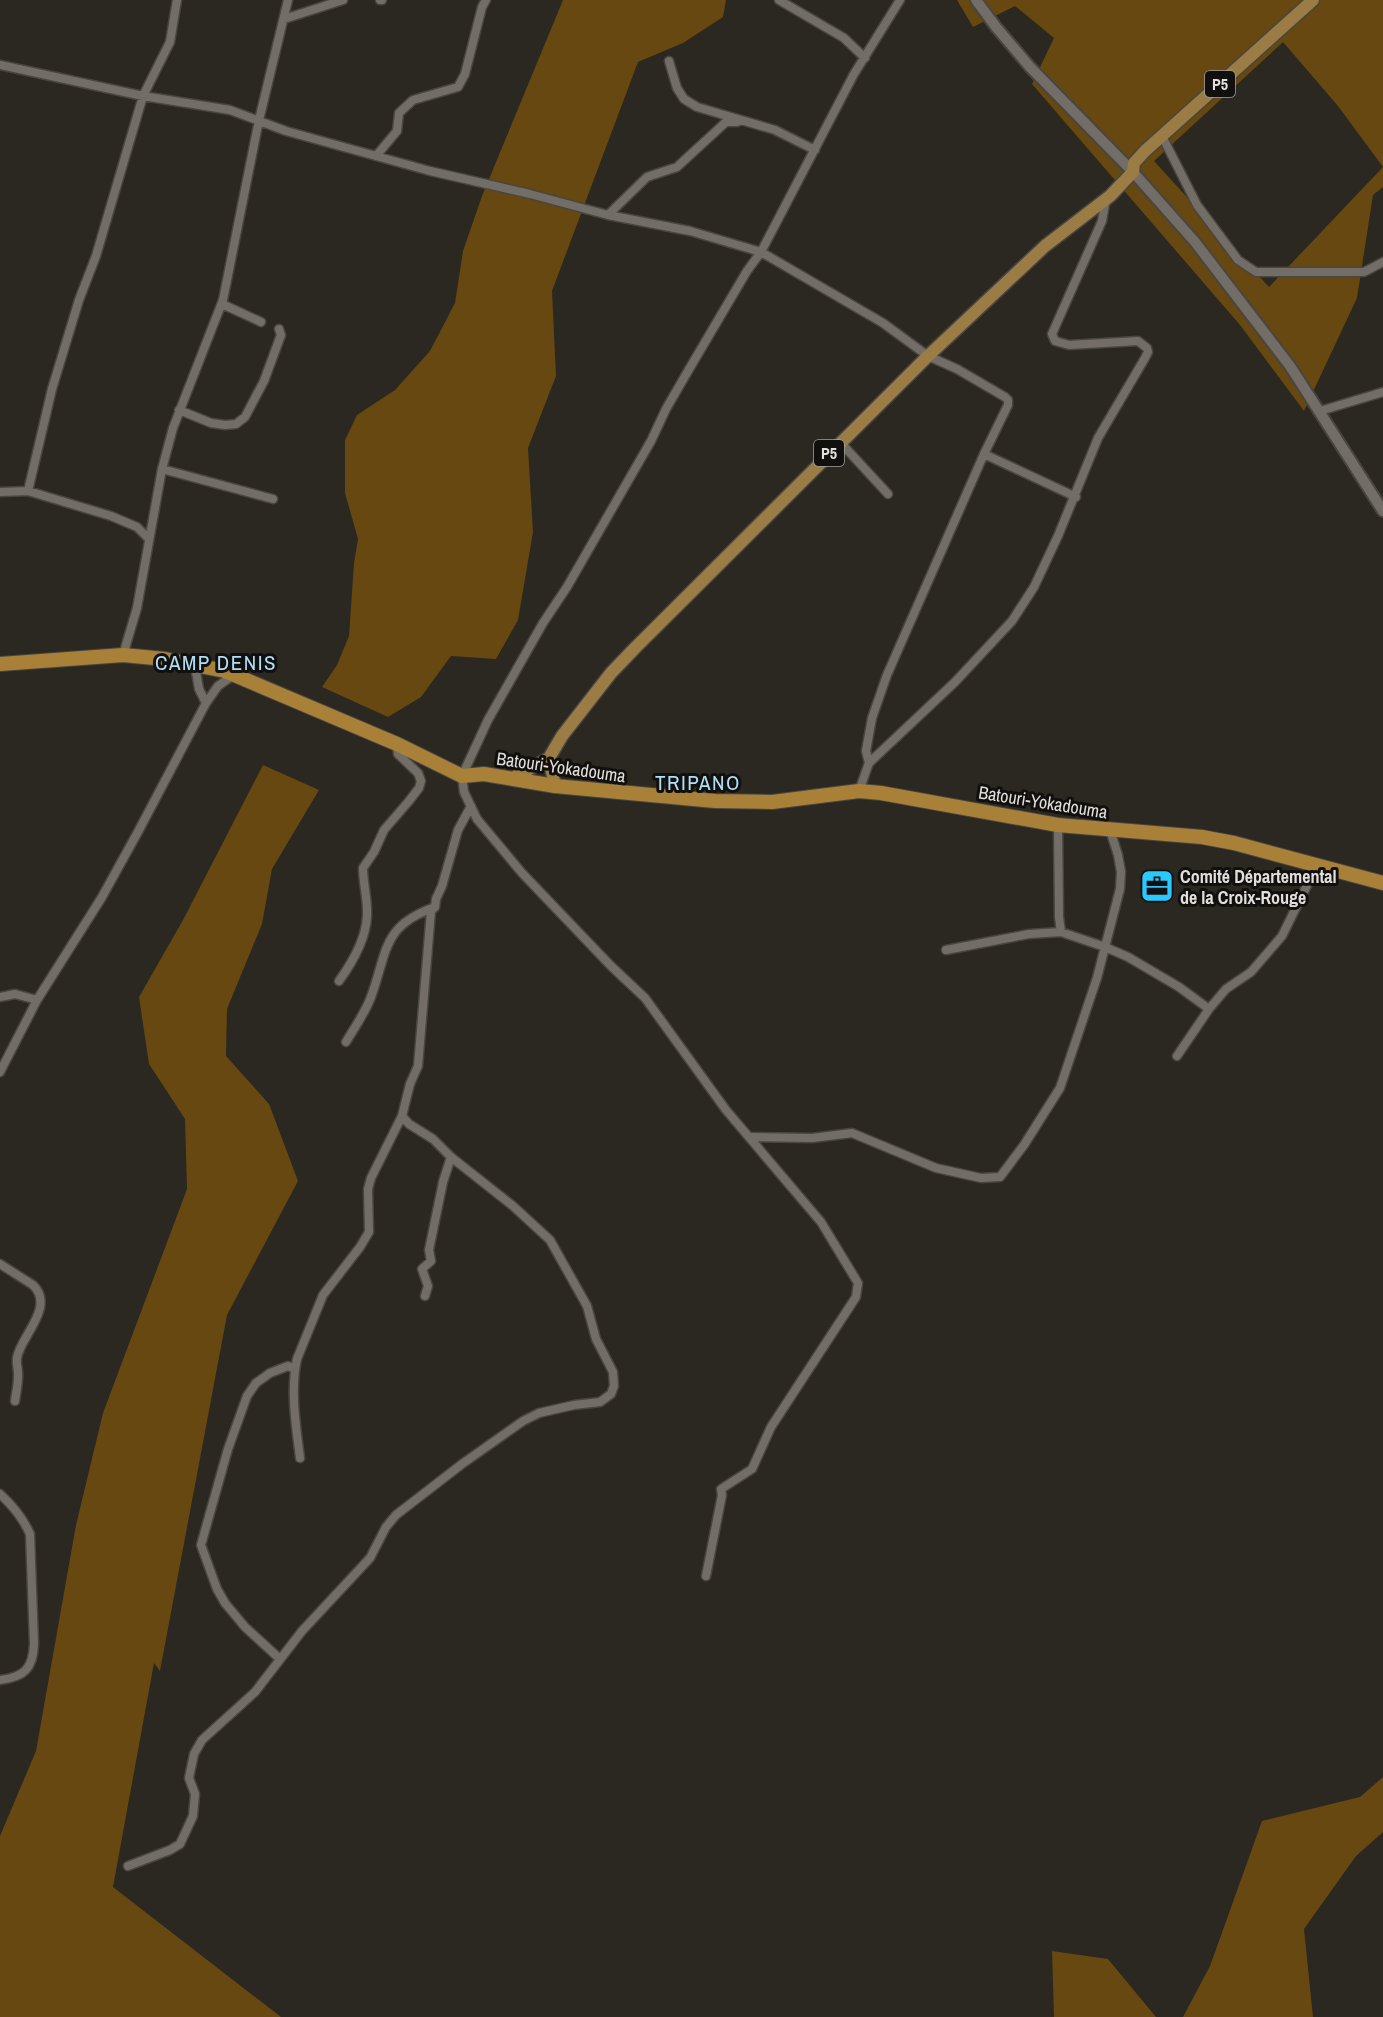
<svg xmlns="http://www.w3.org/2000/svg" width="1383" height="2017" font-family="'Archivo Narrow',sans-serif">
	<rect width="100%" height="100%" fill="#2b2721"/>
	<!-- green -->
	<path fill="#664810" d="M 563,0 L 726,0 L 723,17 L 683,43 L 638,62 L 552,291 L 556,376 L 528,448 L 533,532 L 518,620 L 496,659 L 451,656 L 421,697 L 388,717 L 322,687 L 337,665 L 349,636 L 354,563 L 358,539 L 345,493 L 345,440 L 357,415 L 395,390 L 430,351 L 455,303 L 463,251 L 482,196 Z
		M 957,0 L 1383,0 L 1383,167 L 1338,106 L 1283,42 L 1154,161 L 1269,287 L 1383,167 L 1383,187 L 1373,195 L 1357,298 L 1304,411 L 1240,325 L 1032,84 L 1054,38 L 1015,6 L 973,27 Z
		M 263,765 L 319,790 L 272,869 L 262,924 L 227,1009 L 226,1056 L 269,1104 L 298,1181 L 227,1315 L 160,1671 L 154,1663 L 113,1887 L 281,2017 L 0,2017 L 0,1836 L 36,1751 L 76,1525 L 103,1413 L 187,1189 L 185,1119 L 149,1064 L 139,997 L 183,920 Z
		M 1383,1777 L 1383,1832 L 1356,1856 L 1304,1929 L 1313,2017 L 1183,2017 L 1210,1966 L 1262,1821 L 1360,1797 Z
		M 1052,1951 L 1108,1959 L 1156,2017 L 1054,2017 Z"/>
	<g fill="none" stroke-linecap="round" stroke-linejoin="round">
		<!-- minor casing -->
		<g stroke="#494641" stroke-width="11">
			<path id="minor" d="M 380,0 L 382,0
				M 779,0 L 844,38 L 865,58
				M 284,19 L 343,0
				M 669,61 L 677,88 L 684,99 L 697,107 L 775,130 L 815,150
				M 0,65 L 143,96 L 230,110 L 286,131 L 430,171 L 530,194 L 608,215 L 690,231 L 761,252 L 883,323 L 928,356 L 957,369 L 1005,397 L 1008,400 L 1008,405 L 984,454 L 887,675 L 872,718 L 866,751 L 869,763
				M 1162,136 L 1197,205 L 1238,260 L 1256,272 L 1364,272 L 1383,262
				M 376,156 L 397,131 L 399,113 L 413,100 L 458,87 L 465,74 L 482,7 L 486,0
				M 608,215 L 647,177 L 677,167 L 726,122 L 737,122
				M 222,304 L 261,322
				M 179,410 L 211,423 L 225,425 L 236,424 L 245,417 L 264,381 L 281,335 L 279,329
				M 1320,411 L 1383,392
				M 840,442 L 888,494
				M 984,454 L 1076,497
				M 162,469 L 273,499
				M 28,491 L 52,389 L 79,300 L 96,256 L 143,96 L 170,42 L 177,0
				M 0,492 L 28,491 L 111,516 L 137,527 L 148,538
				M 123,655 L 137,608 L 162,469 L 173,428 L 223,300 L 259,120 L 288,0
				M 195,666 L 199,689 L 206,703
				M 859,791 L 869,763 L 955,682 L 1012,621 L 1034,587 L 1058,536 L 1098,438 L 1145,358 L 1148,352 L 1147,348 L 1138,341 L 1069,345 L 1055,341 L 1052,334 L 1102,221 L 1105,204 L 1108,199
				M 1058,825 L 1059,917 L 1061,932
				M 946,950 L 1029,934 L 1061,932 L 1105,947 L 1128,957 L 1179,987 L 1209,1009
				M 339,981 C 352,963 366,939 367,916 C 368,900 363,884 363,868 L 374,852 L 384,830 L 409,801 L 419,788 L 421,781 L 418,773 L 398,754 L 397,744
				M 0,997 L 15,994 L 37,1000
				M 346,1042 C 355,1027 365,1013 371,997 C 388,950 382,926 435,907 L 436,899 L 442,886 L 458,830 L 471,806
				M 1177,1056 L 1209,1009 L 1226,989 L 1251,972 L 1282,936 L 1317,865
				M 0,1072 L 37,1000 L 102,897 L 139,830 L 206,703 L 218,686 L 235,674
				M 402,1116 L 409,1124 L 433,1139 L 451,1157 L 443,1182 L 429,1250 L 431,1261 L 422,1269 L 428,1286 L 425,1296
				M 751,1137 L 812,1138 L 852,1133 L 936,1168 L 981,1178 L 1000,1177 L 1024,1145 L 1060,1088 L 1097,978 L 1120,889 L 1121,872 L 1118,855 L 1110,830
				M 0,1264 L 33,1285 C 56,1307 20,1337 17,1358 C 16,1365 19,1371 18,1377 C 18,1385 16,1393 15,1401
				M 300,1458 C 296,1426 290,1391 297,1359 L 323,1295 L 360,1247 L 369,1232 L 368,1189 L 371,1178 L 402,1116 L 410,1084 L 418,1066 L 431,911 L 435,907
				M 0,1494 C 13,1506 23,1518 30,1534 L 34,1644 C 33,1669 24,1677 0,1680
				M 706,1576 L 722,1495 L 721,1489 L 752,1469 L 771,1427 L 856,1297 L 858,1283 L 821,1222 L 726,1110 L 645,998 L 611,966 L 522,873 L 477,819 L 464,792 L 462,776 L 488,720 L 543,623 L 567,587 L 651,441 L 666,409 L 688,371 L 747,271 L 761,252 L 854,74 L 900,0
				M 280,1659 L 245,1627 L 225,1603 L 217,1589 L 201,1545 L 228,1449 L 247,1396 L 256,1383 L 270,1373 L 288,1366 L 295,1369
				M 128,1866 L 170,1850 L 180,1844 L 193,1816 L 195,1794 L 189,1778 L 194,1754 L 202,1740 L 255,1692 L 302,1631 L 370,1558 L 386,1527 L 396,1515 L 462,1464 L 523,1421 L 539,1413 L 574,1405 L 600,1402 L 611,1394 L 614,1386 L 613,1372 L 596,1339 L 587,1306 L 550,1240 L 513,1206 L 451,1157"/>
		</g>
		<!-- tertiary casing -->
		<g stroke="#494641" stroke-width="14">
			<path id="tertiary" d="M 976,0 L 996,27 L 1030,67 L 1133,172 L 1195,242 L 1290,366 L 1383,511"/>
		</g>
		<!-- primary casing -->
		<g stroke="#494641" stroke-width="15">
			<path id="primary" d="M 549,758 L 555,786
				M 513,778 L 549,758 L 562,736 L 611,673 L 635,648 L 928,356 L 1045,246 L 1110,196 L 1133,172 L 1134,163 L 1145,151 L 1313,0"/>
		</g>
		<!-- trunk casing -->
		<g stroke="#494641" stroke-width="16">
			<path id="trunk" d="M 0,664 L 123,655 L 165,659 L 225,671 L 397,744 L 462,776 L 484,774 L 555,786 L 715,801 L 772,802 L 859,791 L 881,793 L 1058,825 L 1202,837 L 1234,843 L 1383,883"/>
		</g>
		<!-- minor -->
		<use href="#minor" stroke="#726e67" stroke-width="8"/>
		<!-- tertiary -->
		<use href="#tertiary" stroke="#726e67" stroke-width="10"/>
		<!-- primary -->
		<use href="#primary" stroke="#9b7c44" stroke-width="12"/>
		<!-- trunk -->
		<use href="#trunk" stroke="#a88038" stroke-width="14"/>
	</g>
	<!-- icons -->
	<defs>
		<g id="office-square" transform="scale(1.725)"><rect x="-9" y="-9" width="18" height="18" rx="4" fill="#29c8ff" stroke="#12100e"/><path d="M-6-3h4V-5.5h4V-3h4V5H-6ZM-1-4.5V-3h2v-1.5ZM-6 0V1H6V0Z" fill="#111"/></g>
	</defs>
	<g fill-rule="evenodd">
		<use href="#office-square" x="1157" y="886"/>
	</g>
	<g text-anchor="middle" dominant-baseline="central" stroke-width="6" stroke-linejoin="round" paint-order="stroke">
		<!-- shield labels -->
		<g fill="#12100e" stroke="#a3a09e" stroke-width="1.5">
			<rect x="1205" y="71" width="30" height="26" rx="4.5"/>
			<rect x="814" y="440" width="30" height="26" rx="4.5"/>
		</g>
		<g font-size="16" font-weight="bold" fill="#e1dedb">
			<text x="1220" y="84">P5</text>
			<text x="829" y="453">P5</text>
		</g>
		<!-- street labels -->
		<g font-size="18" fill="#e1dedb" stroke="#12100e">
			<text transform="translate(561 767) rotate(8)">Batouri-Yokadouma</text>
			<text transform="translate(1043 802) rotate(9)">Batouri-Yokadouma</text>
		</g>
		<!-- poi labels -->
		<g font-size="18" font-weight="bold" fill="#e1dedb" stroke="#12100e" text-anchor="start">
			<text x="1180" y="876">Comité Départemental<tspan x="1180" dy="21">de la Croix-Rouge</tspan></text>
		</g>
		<!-- quarter labels -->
		<g font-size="21" letter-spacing="1.5" fill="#aedff6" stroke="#12100e">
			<text x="216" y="662">CAMP DENIS</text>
			<text x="698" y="782">TRIPANO</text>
		</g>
	</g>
</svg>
